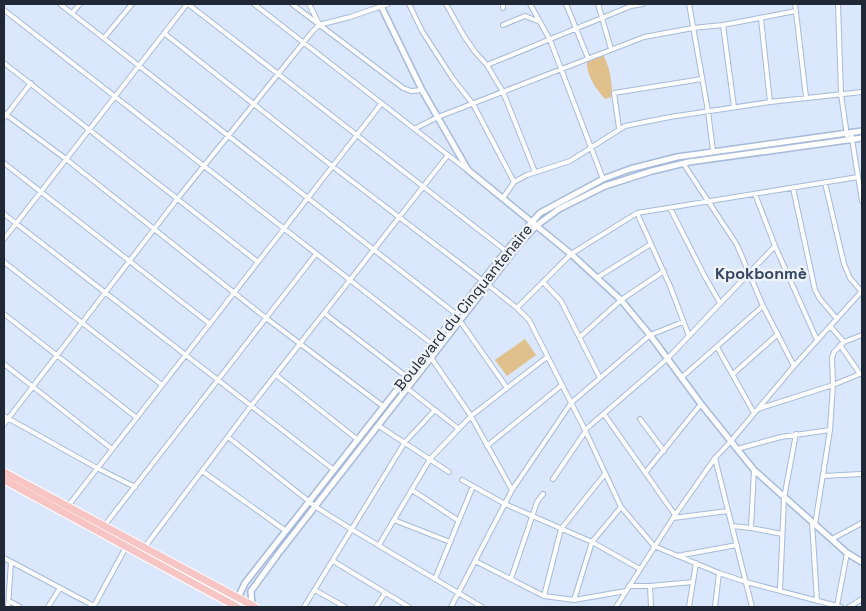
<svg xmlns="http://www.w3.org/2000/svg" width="866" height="611" font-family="'Space Grotesk',sans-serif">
	<rect width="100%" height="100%" fill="#dae7fc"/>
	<!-- green -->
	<path fill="#e0c18b" d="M 601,51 C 610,66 612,80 612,97 L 605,99 C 594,86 585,74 587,56 Z
		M 525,339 L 536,355 L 507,376 L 495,360 Z"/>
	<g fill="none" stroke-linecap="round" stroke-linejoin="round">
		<!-- street casing -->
		<g stroke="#a6badb" stroke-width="6">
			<path id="street" d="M 60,4 L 456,314
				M 188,4 L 506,251
				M 254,4 L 466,169
				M 292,4 L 403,88 L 411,91 L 422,90
				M 309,4 L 319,24
				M 409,4 L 422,31 L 453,79 L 473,104 L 514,182
				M 446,4 L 464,36 L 475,52 L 487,65 L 503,92 L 535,172
				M 530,4 L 550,40 L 603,179
				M 566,4 L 588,58
				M 598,4 L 611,49
				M 689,4 L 708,111 L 713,151
				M 795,4 L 806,97
				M 838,4 L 841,94 L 847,136
				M 503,8 L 503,4
				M 4,10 L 432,344
				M 72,13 L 80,4
				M 761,19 L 770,102
				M 503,25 L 525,16 L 540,22
				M 723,25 L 734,107
				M 164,33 L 332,166 L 483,281
				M 104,38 L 132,4
				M 4,63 L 258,262
				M 487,65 L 631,6 L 643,4
				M 4,113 L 66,159 L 266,318 L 384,407
				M 4,118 L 31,83
				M 619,128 L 614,93 L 702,79
				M 414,129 L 438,117 L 644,37 L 693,28 L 723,25 L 796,11
				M 851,133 L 862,201
				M 4,163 L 210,324
				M 683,163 L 737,245 L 763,306 L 794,366
				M 825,183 L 844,264 L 850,278 L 862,292
				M 793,188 L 815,290 L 820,299 L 837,319
				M 755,194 L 775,246 L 817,340
				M 503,198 L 514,182 L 527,175 L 570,161 L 625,126 L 670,117 L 770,102 L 862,92
				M 670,208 L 704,275 L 720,303
				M 637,213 L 670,286 L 689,336
				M 4,214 L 334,470
				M 4,239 L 187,4
				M 4,262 L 162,385
				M 598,277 L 651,244
				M 543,282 L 561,301 L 600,378
				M 488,285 L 517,308 L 529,320 L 585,430 L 621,507 L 654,546 L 719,573 L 746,582 L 841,607
				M 517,308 L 571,254 L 637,213 L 858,177
				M 324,313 L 407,377
				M 4,314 L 137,418
				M 460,321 L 507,388
				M 830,326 L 844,342
				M 580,337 L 621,300 L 664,271
				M 840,345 L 860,374
				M 717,347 L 754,413
				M 432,359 L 471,416 L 512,490
				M 4,364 L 112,449
				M 733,374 L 778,334
				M 276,375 L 358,440
				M 681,378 L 763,306
				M 408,389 L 459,429
				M 758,409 L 833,385 L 862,373
				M 604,414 L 675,515
				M 4,416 L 97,468 L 135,487
				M 640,419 L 664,451
				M 4,424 L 178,198 L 312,32 L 319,25 L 350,17 L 388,4
				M 379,426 L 449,472
				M 585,430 L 667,359 L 775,246
				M 228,437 L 316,507 L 351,529 L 482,607
				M 487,446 L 562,385
				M 737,449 L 781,437 L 830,430
				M 715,458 L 752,607
				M 202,471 L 286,531
				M 645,473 L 701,404
				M 823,476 L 862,474
				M 553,479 L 585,432
				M 462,480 L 505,504 L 592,542 L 640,569
				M 412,490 L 459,521
				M 68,506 L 381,104
				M 673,518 L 728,511
				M 394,520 L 450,542
				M 812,522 L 817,601
				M 815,525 L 830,430 L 833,385 L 832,358 L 834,352 L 844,342 L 862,335
				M 104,526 L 316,254
				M 732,526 L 751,528 L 754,470
				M 751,528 L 782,534
				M 832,539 L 862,523
				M 379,545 L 430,459 L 471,416 L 547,357
				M 144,548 L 251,406 L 448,155
				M 677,556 L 737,545
				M 4,558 L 94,606
				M 333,561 L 409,607
				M 475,561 L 544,596 L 574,600 L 626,591
				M 435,579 L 473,486
				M 511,579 L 537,502 L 543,494
				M 629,586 L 650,586 L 693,582
				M 650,586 L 651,607
				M 315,590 L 345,607
				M 780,591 L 784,498 L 796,434
				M 544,596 L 561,529 L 605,474
				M 574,600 L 592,542 L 621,507
				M 9,601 L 20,607
				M 94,606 L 126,547
				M 837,606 L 847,553
				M 8,607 L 11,562
				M 48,607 L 60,588
				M 304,607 L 405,442 L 435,410
				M 376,607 L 385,593
				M 451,607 L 512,490 L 571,403 L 650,335 L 683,322
				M 616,607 L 673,518 L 715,458 L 731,441 L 794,366 L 862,291
				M 689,607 L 696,563
				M 715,607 L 719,573
				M 849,607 L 862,599"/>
		</g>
		<!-- secondary casing -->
		<g stroke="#a6badb" stroke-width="8">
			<path id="secondary" d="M 380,4 L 422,90 L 468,170 L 571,254 L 621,300 L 650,335 L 701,404 L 754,470 L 847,553 L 862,562
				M 236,607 L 238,598 L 245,583 L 506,251 L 540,213 L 603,179 L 630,169 L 677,157 L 862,131
				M 252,607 L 251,591 L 278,554 L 521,242 L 536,226 L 559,209 L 605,186 L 652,171 L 689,162 L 862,138"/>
		</g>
		<!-- highway casing -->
		<g stroke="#fff" stroke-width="9">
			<path id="highway" d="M 4,472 L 255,607
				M 4,480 L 237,607"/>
		</g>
		<!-- street -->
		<use href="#street" stroke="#fff" stroke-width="4"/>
		<!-- secondary -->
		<use href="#secondary" stroke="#fff" stroke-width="5"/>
		<!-- highway -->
		<use href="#highway" stroke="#f7c5c3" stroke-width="7"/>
	</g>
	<g text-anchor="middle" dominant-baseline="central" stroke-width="5" stroke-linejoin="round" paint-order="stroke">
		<!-- street labels -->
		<g font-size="15" fill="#202835" stroke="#eff3fa">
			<text transform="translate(463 307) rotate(-51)">Boulevard du Cinquantenaire</text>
		</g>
		<!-- neighbourhood labels -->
		<g font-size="16" font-weight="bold" fill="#364662" stroke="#eff3fa">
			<text x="761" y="273">Kpokbonmè</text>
		</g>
	</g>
	<!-- border -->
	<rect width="866" height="611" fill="none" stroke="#202835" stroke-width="10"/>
</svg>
